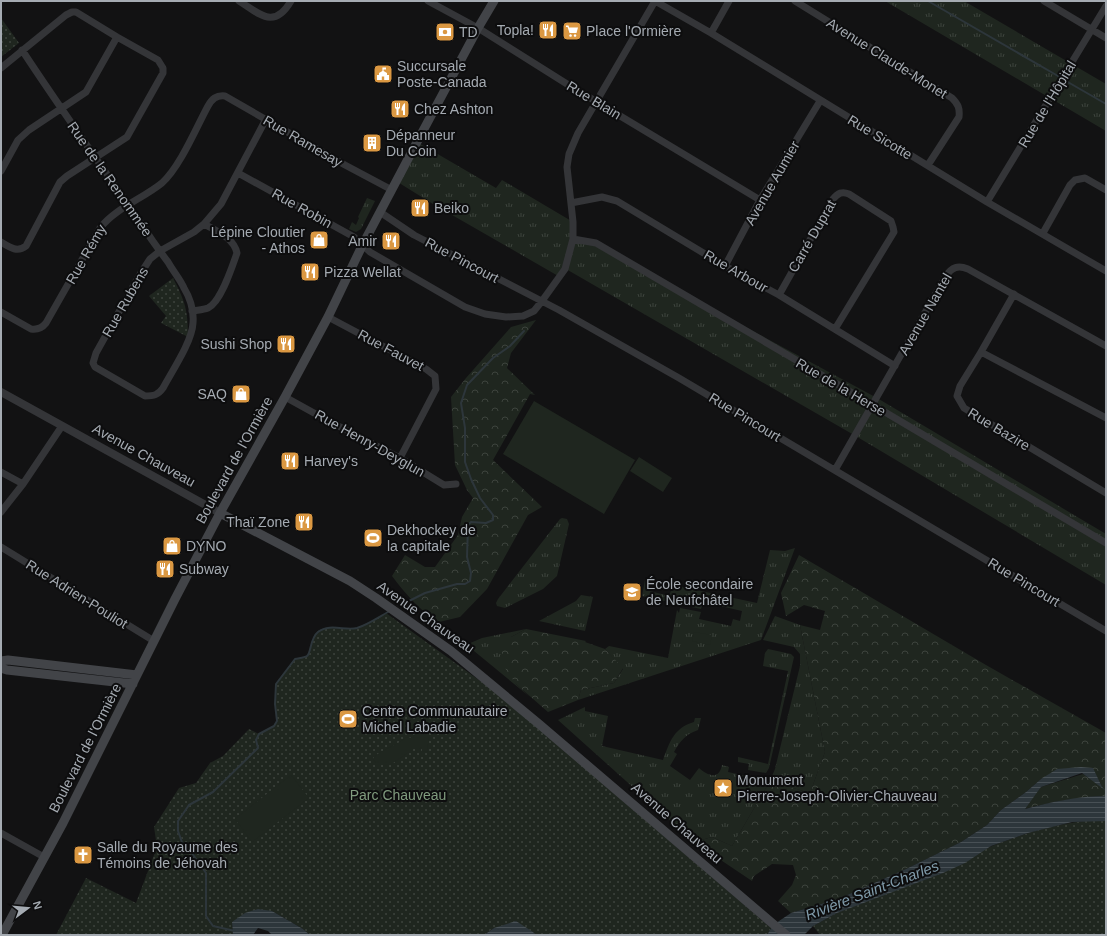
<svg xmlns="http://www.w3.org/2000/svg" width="1107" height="936" font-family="Arial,sans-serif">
	<defs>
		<pattern id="grass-tufts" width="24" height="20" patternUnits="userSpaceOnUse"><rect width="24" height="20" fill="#1f261f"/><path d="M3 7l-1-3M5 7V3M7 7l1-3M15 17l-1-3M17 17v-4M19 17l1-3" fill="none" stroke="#3d433d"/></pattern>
		<pattern id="forest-crowns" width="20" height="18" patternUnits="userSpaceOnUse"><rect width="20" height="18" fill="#1f261f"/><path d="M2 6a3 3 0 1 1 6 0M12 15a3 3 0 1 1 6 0" fill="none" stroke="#3d433d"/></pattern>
		<pattern id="park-dots" width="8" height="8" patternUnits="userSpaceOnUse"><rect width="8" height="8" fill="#1f261f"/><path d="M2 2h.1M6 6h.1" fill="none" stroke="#3d433d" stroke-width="1.8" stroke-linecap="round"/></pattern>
		<pattern id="water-rules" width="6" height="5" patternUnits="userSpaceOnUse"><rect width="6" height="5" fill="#2d363b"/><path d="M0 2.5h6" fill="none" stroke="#485055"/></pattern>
	</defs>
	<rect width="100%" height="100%" fill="#121213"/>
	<!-- grass -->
	<path fill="url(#grass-tufts)" d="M 885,1 L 964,1 L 1106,84 L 1106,131 Z
		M 417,142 L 496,188 L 502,180 L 573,222 L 573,234 L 877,398 L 1106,534 L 1106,585 L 854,435 L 566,269 L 560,277 L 433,204 L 396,181 Z
		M 367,198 L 375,201 L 361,229 L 356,232 L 349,229 L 352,222 L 356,225 L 359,218 L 358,217 Z
		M 562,518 L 567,519 L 569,524 L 557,576 L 543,589 L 505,608 L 497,606 L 496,603 L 498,599 L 560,519 Z
		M 795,548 L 761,640 L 578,700 L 581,690 L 614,683 L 623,669 L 605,649 L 609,646 L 668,658 L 677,610 L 679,613 L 680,608 L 701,612 L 699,619 L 731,626 L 733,619 L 740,621 L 742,611 L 703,602 L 701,609 L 642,596 L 645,580 L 647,581 L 646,590 L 669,596 L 673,585 L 757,603 L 770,550 L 785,551 Z
		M 581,595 L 593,597 L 585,631 L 539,621 L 576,601 Z
		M 775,616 L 800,625 L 825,752 L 810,793 L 770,781 L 732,846 L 712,837 L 694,842 L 558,720 L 585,707 L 585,711 L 608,716 L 602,746 L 663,760 C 670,741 674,728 694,722 L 695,718 L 701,718 L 698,730 C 686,734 680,741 674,752 L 677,754 L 670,766 L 690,780 L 699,768 C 707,775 719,781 722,765 L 729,767 L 728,772 L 770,781 L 775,769 L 800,666 L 800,654 L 794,647 L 763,640 Z
		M 526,629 L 511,637 L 516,684 L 530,697 L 468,646 L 468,644 L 482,638 Z
		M 768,649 L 791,654 L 794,657 L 769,768 L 766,773 L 748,770 L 749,764 L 738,762 L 738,757 L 768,764 L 788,671 L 763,666 L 765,653 Z"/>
	<!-- forest -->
	<path fill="url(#forest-crowns)" d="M 536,320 L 511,353 L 507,368 L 535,395 L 530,394 L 493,460 L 542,507 L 528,515 L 487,589 L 460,617 L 439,622 C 422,613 404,592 392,576 L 405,555 L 425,567 L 435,567 L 458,535 L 462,517 L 473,498 L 467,490 L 455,465 L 451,397 L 466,378 L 511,327 Z
		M 799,555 L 986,665 L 1106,733 L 1106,796 C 1078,797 1051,802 1024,809 L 1041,787 L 1083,774 L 1101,785 L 1092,768 L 1041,779 L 1026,792 L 1001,810 L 987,825 L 961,842 L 906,869 L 838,899 L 791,913 L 778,901 L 792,885 L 796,875 L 793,865 L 772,864 L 754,876 L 752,881 L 694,842 L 712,837 L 732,846 L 770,781 L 810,793 L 825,752 L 800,625 L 820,630 L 825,611 L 804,605 L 786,616 L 781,593 Z
		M 526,629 L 586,641 L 585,642 L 605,649 L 623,668 L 614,683 L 581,690 L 578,700 L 548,712 L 516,684 L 506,670 L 501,649 L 511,637 Z"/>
	<!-- park -->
	<path fill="url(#park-dots)" d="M 1,18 L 19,43 L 1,57 Z
		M 173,278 C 185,301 188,310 188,337 L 161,323 L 166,316 L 149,296 Z
		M 386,613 L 501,696 L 771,928 L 767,935 L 536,935 L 533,932 L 494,928 L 484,935 L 310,935 L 303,929 L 272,911 L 232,922 L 233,935 L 56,935 L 86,878 L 136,903 L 157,847 L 154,827 L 179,788 L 196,783 L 210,763 L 223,756 L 249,729 L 259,734 L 274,726 L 277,721 L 275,704 L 276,684 L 295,659 C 299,658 304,658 307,656 C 312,653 310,638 318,631 C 331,623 345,632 358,627 C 368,624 377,618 386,613 Z
		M 1095,820 L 1106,821 L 1106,935 L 820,935 L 813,926 L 837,913 C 871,898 906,883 941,868 C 990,846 1040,824 1095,820 Z"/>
	<!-- pitch -->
	<path fill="#1f261f" d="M 534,401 L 635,460 L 604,514 L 503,454 Z
		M 639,457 L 672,478 L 663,492 L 630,471 Z
		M 694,632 L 712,635 L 710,645 L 692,641 Z
		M 421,719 L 425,721 L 429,721 L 429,737 L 427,752 L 422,751 L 422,747 L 419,749 L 413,749 L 393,763 L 376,763 L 373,759 C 377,751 399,745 406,737 L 413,738 Z
		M 291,775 L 309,798 L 252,842 L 235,819 Z"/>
	<!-- water -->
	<path fill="url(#water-rules)" d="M 1081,767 L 1093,768 L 1102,787 L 1106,791 L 1082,773 L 1041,787 L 1025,809 C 1051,802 1078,796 1106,796 L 1106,821 L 1072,822 L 1028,833 L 991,846 L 965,863 L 943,873 L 837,913 L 813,926 L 804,935 L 767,935 L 773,925 L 791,913 L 838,899 L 906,869 L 961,842 L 987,825 L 1001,810 L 1026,792 L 1041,779 L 1057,769 Z
		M 258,909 L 272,911 L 303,929 L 310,935 L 272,935 L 268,931 L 258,928 L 253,935 L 233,935 L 232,922 L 245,913 Z
		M 516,921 L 533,932 L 536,935 L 484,935 L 494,928 Z"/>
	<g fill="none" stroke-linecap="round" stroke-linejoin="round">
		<!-- stream -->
		<path stroke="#2d363b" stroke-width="2" d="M 928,1 L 1058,76
			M 1066,81 L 1106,104
			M 407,602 L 425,593 L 457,584 L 465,584 L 470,581 L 471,573 L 467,557 L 468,525 L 471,522 L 486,523 L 493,520 L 493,515 L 480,498 L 471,479 L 465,462 L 465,428 L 461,403 L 467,385 L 493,358 L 510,346 L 524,331
			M 235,931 L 213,926 L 206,916 L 206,873 L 191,852 L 183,845 L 178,831 L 178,821 L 189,805 L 213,792 L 258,748 L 256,740 L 259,734 L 274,726 L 277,721 L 275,704 L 276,684 L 295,659 C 299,658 304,658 307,656 C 311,654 310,638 318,632 C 330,623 345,631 357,628 C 367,625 379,617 388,612"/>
		<!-- minor -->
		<path stroke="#343538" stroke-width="7" d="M 239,1 C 260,14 274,30 291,1
			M 428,1 L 478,28 L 567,84 L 760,200
			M 655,1 L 711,33 L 987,202 L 1106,271
			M 795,1 L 952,98 C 958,104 960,108 959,117 L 928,165
			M 1044,1 L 1106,38
			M 711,33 L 729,1
			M 22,50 C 60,108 101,165 140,222 C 149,236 158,249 168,262 C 173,271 180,279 184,288 C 190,298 194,311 193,323 C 192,342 172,371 163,388 C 158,395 154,396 145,396 L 95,367 L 93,363 L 96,353 L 139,276 L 150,259 L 160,251 L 194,232 L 204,224 L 221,204 L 266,119
			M 1,68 L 66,15 L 72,12 L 76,12 L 117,37 L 158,60 L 163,68 L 163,73 L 127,137 L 67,176 L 60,182 L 26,246 C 17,253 9,247 1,242
			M 1,171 L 18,140 L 29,130 L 86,92 L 117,37
			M 238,173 L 354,237 L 370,252 L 465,307 L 485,314 L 506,317 L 523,316 L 534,311 L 542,301 L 565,269 L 573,239 L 573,222 L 567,167 L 569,154 L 578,133 L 655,1
			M 987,202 L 1106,6
			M 571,203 L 602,197 L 617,201 L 725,266 L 779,295 L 895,366
			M 380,212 L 414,235 L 559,310 L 679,378 L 1106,631
			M 1043,233 L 1070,185 L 1075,180 L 1085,178 L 1106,190
			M 573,239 L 596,243 L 873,405 L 1106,543
			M 725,266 L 760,200 L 820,101
			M 1014,294 L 981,352 L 960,386 L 957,396 L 964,408 L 969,411 L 1106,493
			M 779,295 L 833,199 C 838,193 842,191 849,194 L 891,221 L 893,227 L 894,232 L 835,329
			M 192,311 C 197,310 203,310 208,308 C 221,302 232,267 237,253 C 234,238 217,231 204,224
			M 1,312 L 31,329 C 37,330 42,328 46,323 L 100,228 C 116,208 142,199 162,183 C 180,167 196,128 208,106 C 212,99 216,95 225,96 L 345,165 L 392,190
			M 328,317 L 426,369 L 435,376 L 436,389 L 400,458
			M 981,352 L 1106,418
			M 285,397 L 323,418 L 400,458 L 444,485 L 456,484
			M 835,470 L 946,276 C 952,267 958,265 968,269 L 1106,346
			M 1,472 L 23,484
			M 1,512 L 23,484 L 62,426
			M 1,547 L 154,641
			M 1,833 L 44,857"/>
		<!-- tertiary -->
		<path stroke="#343538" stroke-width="8" d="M 1,392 L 220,513"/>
		<!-- secondary -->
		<path stroke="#424448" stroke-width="9" d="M 220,513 L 350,581 L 376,598 L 451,651 L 539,724 L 786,935
			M 1,661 L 8,660 L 137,675
			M 1,668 L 7,670 L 133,684
			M 2,935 L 63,823 L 175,599 L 220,513 L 285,397 L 328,317 L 362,246 L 417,142 L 478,28 L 494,1"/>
	</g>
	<!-- icons -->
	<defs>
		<g id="restaurant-square" transform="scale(1)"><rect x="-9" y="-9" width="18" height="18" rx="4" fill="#db9842" stroke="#0d0d0e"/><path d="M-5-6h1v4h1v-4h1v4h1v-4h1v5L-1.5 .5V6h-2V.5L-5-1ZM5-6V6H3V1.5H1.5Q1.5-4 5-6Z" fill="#fff"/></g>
		<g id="supermarket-square" transform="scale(1)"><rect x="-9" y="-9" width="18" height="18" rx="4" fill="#db9842" stroke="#0d0d0e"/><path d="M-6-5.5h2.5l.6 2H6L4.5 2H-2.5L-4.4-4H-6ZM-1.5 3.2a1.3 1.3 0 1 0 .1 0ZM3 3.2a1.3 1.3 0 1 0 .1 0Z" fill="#fff"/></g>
		<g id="bank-square" transform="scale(1)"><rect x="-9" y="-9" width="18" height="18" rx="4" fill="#db9842" stroke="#0d0d0e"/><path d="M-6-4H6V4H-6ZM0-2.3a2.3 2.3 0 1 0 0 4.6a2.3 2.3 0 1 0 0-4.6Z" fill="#fff"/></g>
		<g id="civic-square" transform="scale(1)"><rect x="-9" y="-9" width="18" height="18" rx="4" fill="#db9842" stroke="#0d0d0e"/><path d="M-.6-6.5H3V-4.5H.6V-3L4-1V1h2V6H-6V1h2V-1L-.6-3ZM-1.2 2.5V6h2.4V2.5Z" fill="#fff"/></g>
		<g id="building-square" transform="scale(1)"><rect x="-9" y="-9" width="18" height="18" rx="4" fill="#db9842" stroke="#0d0d0e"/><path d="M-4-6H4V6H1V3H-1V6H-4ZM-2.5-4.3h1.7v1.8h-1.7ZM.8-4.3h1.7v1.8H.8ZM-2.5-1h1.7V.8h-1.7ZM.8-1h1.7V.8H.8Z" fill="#fff"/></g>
		<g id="shop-square" transform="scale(1)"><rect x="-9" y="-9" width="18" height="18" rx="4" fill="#db9842" stroke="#0d0d0e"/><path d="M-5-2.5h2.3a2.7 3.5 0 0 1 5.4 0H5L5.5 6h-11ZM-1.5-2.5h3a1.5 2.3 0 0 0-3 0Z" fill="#fff"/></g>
		<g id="stadium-square" transform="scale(1)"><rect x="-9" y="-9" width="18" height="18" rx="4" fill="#db9842" stroke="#0d0d0e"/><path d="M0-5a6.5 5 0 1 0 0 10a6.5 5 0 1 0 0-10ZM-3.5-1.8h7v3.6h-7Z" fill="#fff"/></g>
		<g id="school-square" transform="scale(1)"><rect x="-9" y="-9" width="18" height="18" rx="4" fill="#db9842" stroke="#0d0d0e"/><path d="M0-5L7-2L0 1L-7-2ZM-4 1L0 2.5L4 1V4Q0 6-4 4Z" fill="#fff"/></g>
		<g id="sight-square" transform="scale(1)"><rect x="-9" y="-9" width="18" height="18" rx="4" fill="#db9842" stroke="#0d0d0e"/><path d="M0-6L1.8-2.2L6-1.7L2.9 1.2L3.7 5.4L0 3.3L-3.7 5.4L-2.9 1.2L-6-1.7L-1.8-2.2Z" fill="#fff"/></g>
		<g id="church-square" transform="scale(1)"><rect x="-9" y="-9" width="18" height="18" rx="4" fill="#db9842" stroke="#0d0d0e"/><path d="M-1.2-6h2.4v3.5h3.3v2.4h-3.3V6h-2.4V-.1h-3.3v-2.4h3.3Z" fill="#fff"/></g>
	</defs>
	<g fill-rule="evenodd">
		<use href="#restaurant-square" x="548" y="30"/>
		<use href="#supermarket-square" x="572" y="31"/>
		<use href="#bank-square" x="445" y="32"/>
		<use href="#civic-square" x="383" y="74"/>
		<use href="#restaurant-square" x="400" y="109"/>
		<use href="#building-square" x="372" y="143"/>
		<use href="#restaurant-square" x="420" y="208"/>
		<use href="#shop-square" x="319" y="240"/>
		<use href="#restaurant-square" x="391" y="241"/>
		<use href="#restaurant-square" x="310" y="272"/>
		<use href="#restaurant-square" x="286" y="344"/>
		<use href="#shop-square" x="241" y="394"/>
		<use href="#restaurant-square" x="290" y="461"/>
		<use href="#restaurant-square" x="304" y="522"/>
		<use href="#stadium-square" x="373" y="538"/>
		<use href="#shop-square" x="172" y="546"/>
		<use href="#restaurant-square" x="165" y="569"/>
		<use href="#school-square" x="632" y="592"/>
		<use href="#stadium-square" x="348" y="719"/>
		<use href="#sight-square" x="723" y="788"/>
		<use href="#church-square" x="83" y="855"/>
	</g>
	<g text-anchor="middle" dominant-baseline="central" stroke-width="4" stroke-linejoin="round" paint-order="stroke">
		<!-- poi labels -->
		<g font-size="14" fill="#a5abb2" stroke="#0d0d0e" text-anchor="start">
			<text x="534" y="30" text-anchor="end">Topla!</text>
			<text x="586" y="31">Place l'Ormière</text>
			<text x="459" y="32">TD</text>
			<text x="397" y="66">Succursale<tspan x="397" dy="16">Poste-Canada</tspan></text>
			<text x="414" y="109">Chez Ashton</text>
			<text x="386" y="135">Dépanneur<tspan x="386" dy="16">Du Coin</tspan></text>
			<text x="434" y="208">Beiko</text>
			<text x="305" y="232" text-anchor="end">Lépine Cloutier<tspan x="305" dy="16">- Athos</tspan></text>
			<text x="377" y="241" text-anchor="end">Amir</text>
			<text x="324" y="272">Pizza Wellat</text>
			<text x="272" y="344" text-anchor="end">Sushi Shop</text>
			<text x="227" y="394" text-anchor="end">SAQ</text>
			<text x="304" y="461">Harvey's</text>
			<text x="290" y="522" text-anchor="end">Thaï Zone</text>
			<text x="387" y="530">Dekhockey de<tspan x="387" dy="16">la capitale</tspan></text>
			<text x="186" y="546">DYNO</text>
			<text x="179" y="569">Subway</text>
			<text x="646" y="584">École secondaire<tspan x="646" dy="16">de Neufchâtel</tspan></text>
			<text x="362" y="711">Centre Communautaire<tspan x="362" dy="16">Michel Labadie</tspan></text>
			<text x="737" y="780">Monument<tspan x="737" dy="16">Pierre-Joseph-Olivier-Chauveau</tspan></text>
			<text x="97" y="847">Salle du Royaume des<tspan x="97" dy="16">Témoins de Jéhovah</tspan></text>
		</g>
		<!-- street labels -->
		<g font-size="14" fill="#a5abb2" stroke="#0d0d0e">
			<text transform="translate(887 58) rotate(32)">Avenue Claude-Monet</text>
			<text transform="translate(594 100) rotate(31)">Rue Blain</text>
			<text transform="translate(1047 104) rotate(-59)">Rue de l'Hôpital</text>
			<text transform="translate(880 137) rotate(31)">Rue Sicotte</text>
			<text transform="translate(303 141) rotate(30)">Rue Ramesay</text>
			<text transform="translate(110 179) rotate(55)">Rue de la Renommée</text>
			<text transform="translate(772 183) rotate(-60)">Avenue Aumier</text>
			<text transform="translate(302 208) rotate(29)">Rue Robin</text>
			<text transform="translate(812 236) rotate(-60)">Carré Duprat</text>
			<text transform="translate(86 254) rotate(-60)">Rue Rémy</text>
			<text transform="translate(462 260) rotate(28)">Rue Pincourt</text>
			<text transform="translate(736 271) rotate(30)">Rue Arbour</text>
			<text transform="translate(125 302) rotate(-60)">Rue Rubens</text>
			<text transform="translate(925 314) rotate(-60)">Avenue Nantel</text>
			<text transform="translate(391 350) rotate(28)">Rue Fauvet</text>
			<text transform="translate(841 387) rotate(30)">Rue de la Herse</text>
			<text transform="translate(745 417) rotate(31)">Rue Pincourt</text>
			<text transform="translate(999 429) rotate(31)">Rue Bazire</text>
			<text transform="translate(370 443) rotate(29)">Rue Henry-Deyglun</text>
			<text transform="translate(144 455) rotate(29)">Avenue Chauveau</text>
			<text transform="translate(234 460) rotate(-61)">Boulevard de l'Ormière</text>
			<text transform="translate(1024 582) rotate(31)">Rue Pincourt</text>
			<text transform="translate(77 594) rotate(32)">Rue Adrien-Pouliot</text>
			<text transform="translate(426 617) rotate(35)">Avenue Chauveau</text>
			<text transform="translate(85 748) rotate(-63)">Boulevard de l'Ormière</text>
			<text transform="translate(677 823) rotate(41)">Avenue Chauveau</text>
		</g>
		<!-- park labels -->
		<g font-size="14" fill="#809b7e" stroke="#0d0d0e">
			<text x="398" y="795">Parc Chauveau</text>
		</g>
		<!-- water labels -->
		<g font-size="15" font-style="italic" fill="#809baa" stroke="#0d0d0e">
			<text transform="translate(872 890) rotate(-21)">Rivière Saint-Charles</text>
		</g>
	</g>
	<!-- border -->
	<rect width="1107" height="936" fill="none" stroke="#a5abb2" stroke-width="4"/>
	<!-- north arrow -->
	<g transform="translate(28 908) rotate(74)" stroke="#0d0d0e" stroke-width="3" paint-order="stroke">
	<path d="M0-3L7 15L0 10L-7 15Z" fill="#a5abb2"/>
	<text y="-6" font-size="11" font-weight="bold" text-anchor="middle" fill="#a5abb2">N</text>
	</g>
</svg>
